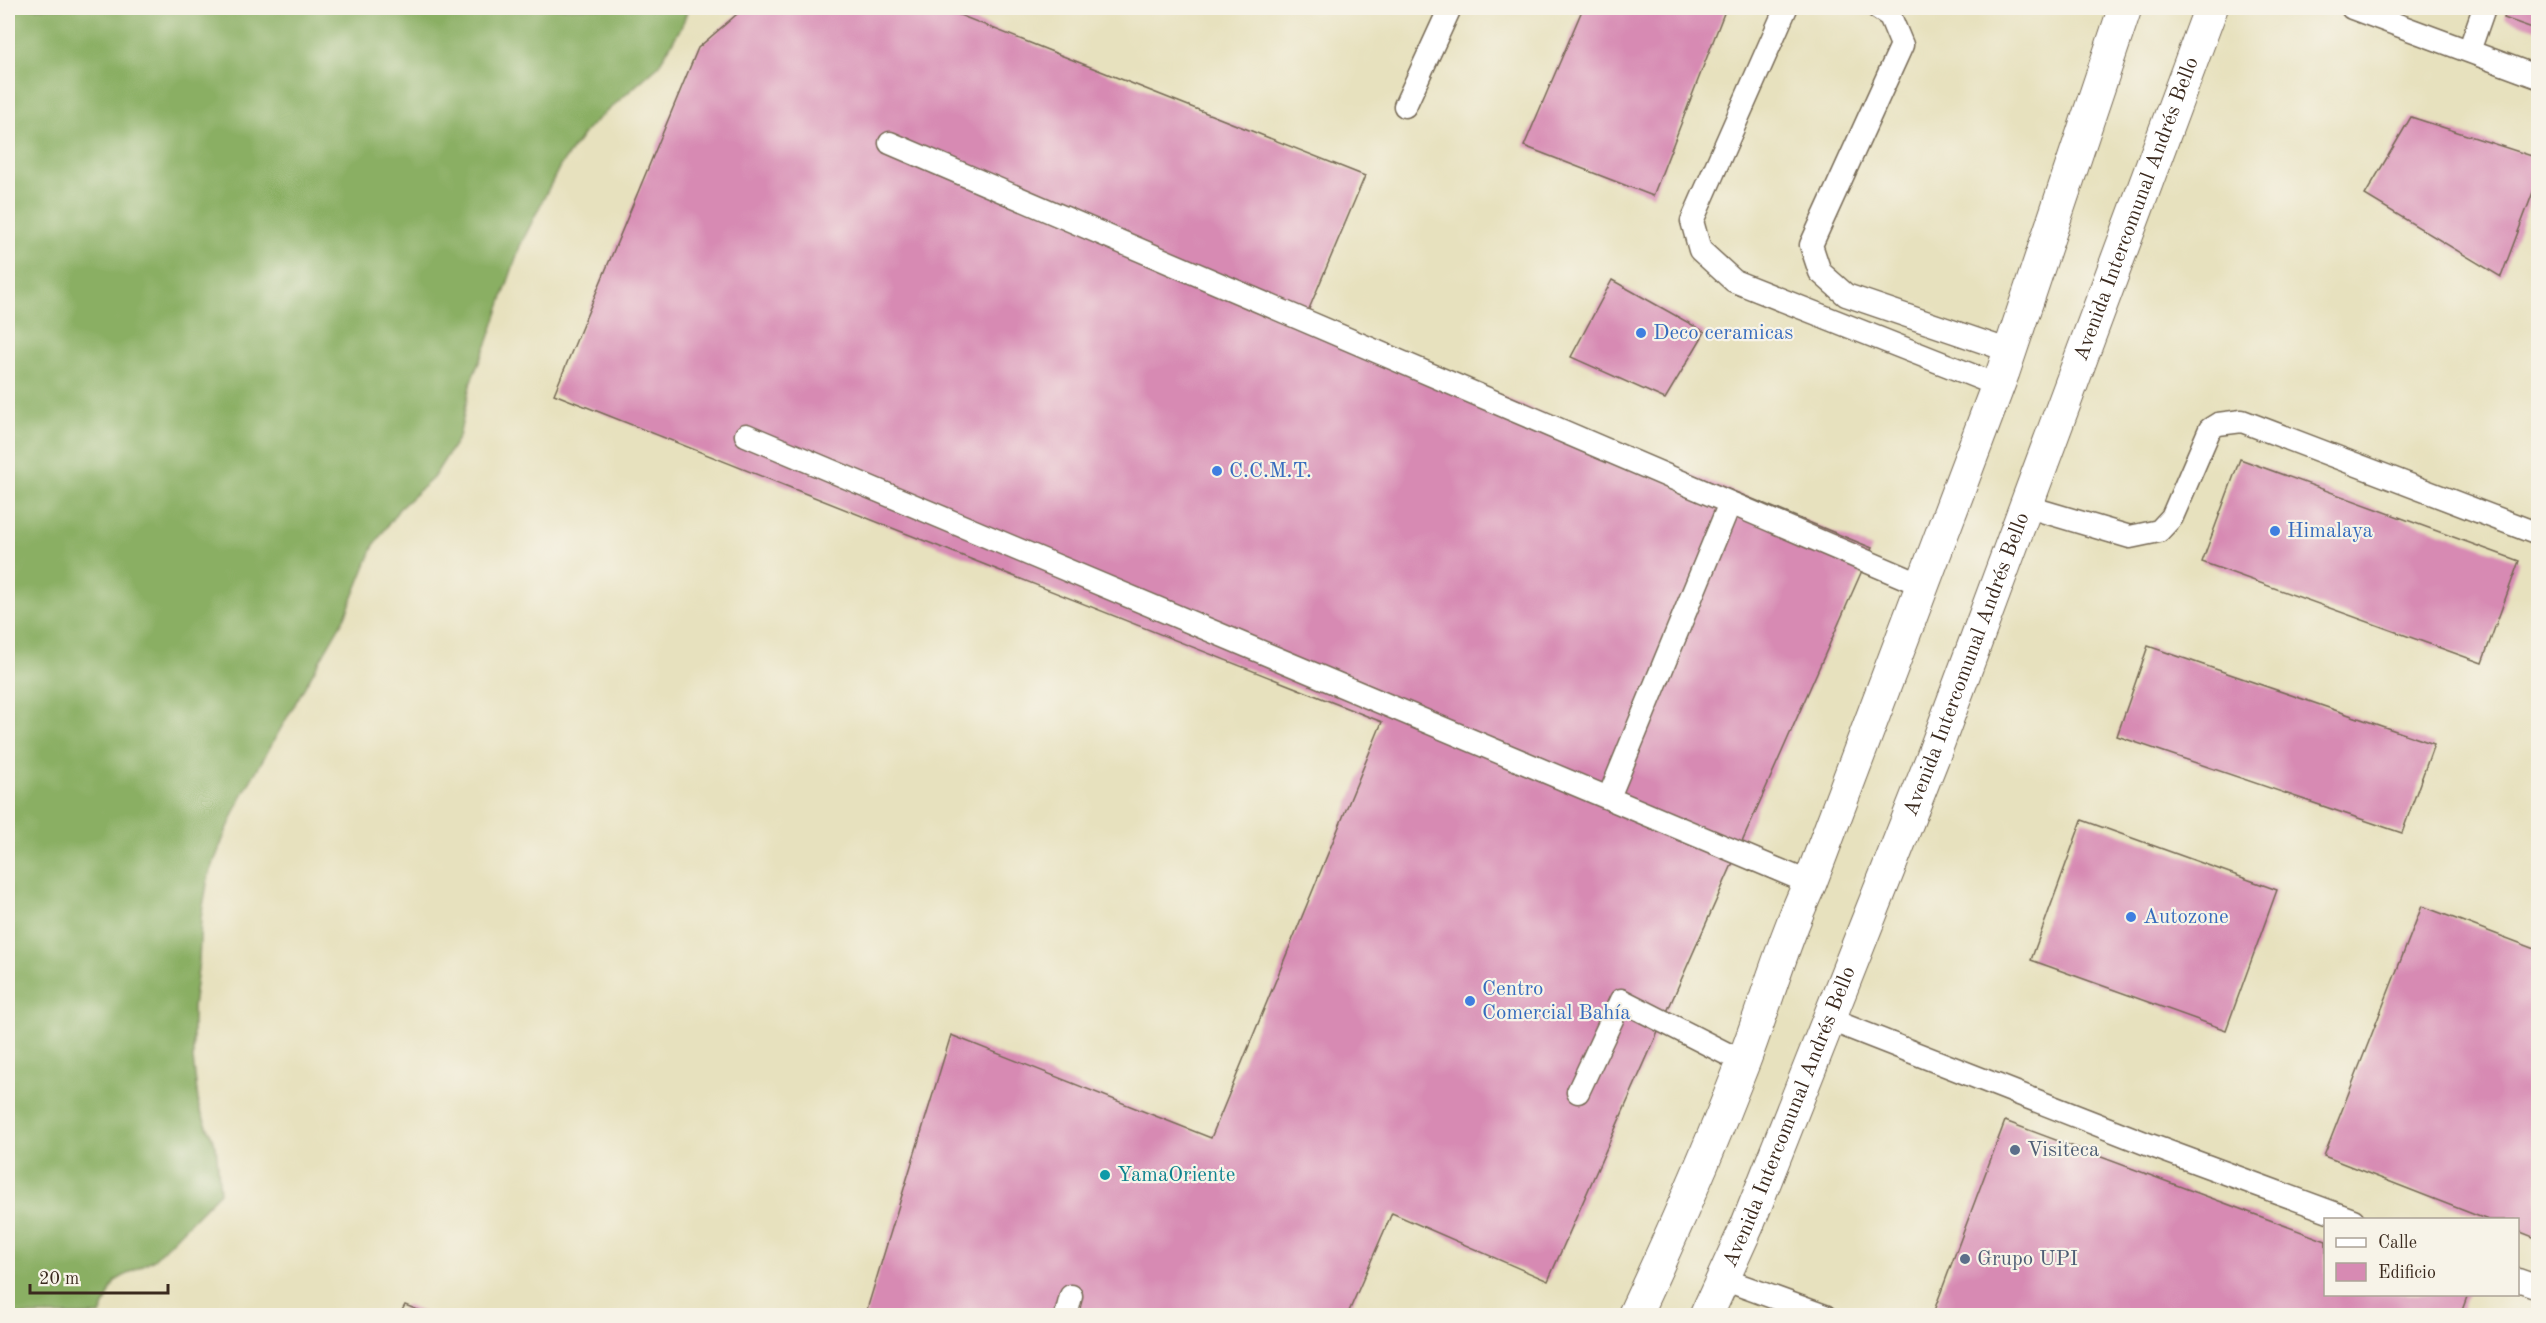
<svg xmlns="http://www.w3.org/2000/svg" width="2546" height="1323" font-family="'Old Standard TT',serif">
	<rect width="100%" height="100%" fill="#f7f3e8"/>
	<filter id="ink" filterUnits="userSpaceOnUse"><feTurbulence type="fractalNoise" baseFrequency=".0167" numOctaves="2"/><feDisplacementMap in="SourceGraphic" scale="12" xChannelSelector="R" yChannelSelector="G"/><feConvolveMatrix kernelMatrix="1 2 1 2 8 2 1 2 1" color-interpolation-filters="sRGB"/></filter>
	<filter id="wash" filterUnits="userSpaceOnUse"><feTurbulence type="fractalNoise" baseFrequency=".008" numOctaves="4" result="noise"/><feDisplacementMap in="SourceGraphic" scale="24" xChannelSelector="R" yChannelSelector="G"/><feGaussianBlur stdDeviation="1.35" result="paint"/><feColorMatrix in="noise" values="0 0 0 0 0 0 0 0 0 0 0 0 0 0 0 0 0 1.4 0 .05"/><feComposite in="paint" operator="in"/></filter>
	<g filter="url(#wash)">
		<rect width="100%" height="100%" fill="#e7e1be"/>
		<!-- forest -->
		<path fill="#8aaf64" stroke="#626c41" stroke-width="1.5" d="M 8,8 L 688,8 L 682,26 L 658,66 L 588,128 L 560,166 L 520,246 L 488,341 L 471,381 L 459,437 L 433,478 L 399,509 L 374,545 L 345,617 L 243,794 L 225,834 L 208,878 L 201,918 L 199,961 L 193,1007 L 193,1059 L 199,1108 L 216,1146 L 220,1192 L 154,1259 L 115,1281 L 100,1315 L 8,1315 Z"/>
		<g id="blocks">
			<!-- building -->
			<path fill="#d78ab3" d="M 744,8 L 942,8 L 1365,176 L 1306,316 L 1872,548 L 1548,1281 L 1392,1213 L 1347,1316 L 865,1316 L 951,1035 L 1211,1138 L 1382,722 L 554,394 L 698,48 Z
				M 1583,8 L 1726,8 L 1653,196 L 1524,146 Z
				M 2507,8 L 2538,8 L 2538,30 L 2504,18 Z
				M 2411,117 L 2538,158 L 2538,179 L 2501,277 L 2365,195 Z
				M 1612,280 L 1705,332 L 1665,399 L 1571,357 Z
				M 2240,459 L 2519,561 L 2482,663 L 2202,562 Z
				M 2148,646 L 2434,744 L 2402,833 L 2117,736 Z
				M 2082,820 L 2277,890 L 2226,1030 L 2031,960 Z
				M 2422,906 L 2538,950 L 2538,1239 L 2518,1231 L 2518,1220 L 2488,1220 L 2324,1156 Z
				M 2005,1121 L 2326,1241 L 2326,1294 L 2468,1294 L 2460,1316 L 1932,1316 Z
				M 405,1305 L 431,1315 L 431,1316 L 399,1316 Z"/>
		</g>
	</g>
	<g filter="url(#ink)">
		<use href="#blocks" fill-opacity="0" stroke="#776a56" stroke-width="1.5"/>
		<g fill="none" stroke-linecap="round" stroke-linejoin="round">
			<!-- lane casing -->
			<g stroke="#776a56" stroke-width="25">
				<path id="lane" d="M 1786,8 L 1692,221 L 1700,250 L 1734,281 L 1997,385
					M 1878,8 L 1890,16 L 1902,45 L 1811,245 L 1820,272 L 1846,295 L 2010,351
					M 2352,8 L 2538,77
					M 2469,51 L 2484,8
					M 1405,106 L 1450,8
					M 890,143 L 1922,585
					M 746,435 L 1810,883
					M 2025,506 L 2130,537 L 2159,531 L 2172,517 L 2210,429 L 2218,424 L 2242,421 L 2538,534
					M 1609,797 L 1730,503
					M 1828,1019 L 2147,1144 L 2353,1220
					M 1578,1092 L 1621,1000 L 1743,1062
					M 1723,1279 L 1825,1316
					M 2518,1280 L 2538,1287
					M 1066,1316 L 1071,1296"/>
			</g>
			<!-- secondary casing -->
			<g stroke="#776a56" stroke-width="35">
				<g id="secondary">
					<path d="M 1634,1316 C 1673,1233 1710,1148 1743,1063 C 1766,1003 1783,941 1810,883 L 2003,372 L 2125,8"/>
					<path id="s1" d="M 1706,1316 L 1747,1226 L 1932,759 L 2211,8"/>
				</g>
			</g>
			<!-- lane -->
			<use href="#lane" stroke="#fff" stroke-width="22"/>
			<!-- secondary -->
			<use href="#secondary" stroke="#fff" stroke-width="33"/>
		</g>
	</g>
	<!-- markers -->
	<g fill="#3f7fe0" stroke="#f7f3e8" stroke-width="2">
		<circle cx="1641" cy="333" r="6"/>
		<circle cx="1217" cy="471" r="6"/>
		<circle cx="2275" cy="531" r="6"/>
		<circle cx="2131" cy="917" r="6"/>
		<circle cx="1470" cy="1001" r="6"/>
	</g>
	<g fill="#5c6f8a" stroke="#f7f3e8" stroke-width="2">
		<circle cx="2015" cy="1150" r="6"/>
		<circle cx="1965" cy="1259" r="6"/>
	</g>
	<circle fill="#0f9aa8" stroke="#f7f3e8" stroke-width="2" cx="1105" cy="1175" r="6"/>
	<g text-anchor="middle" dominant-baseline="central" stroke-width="4.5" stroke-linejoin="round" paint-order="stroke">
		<!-- street labels -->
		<g font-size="21" fill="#3b2a1e" stroke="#f7f3e8">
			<text stroke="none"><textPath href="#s1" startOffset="1188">Avenida Intercomunal Andrés Bello</textPath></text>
			<text stroke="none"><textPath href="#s1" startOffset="702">Avenida Intercomunal Andrés Bello</textPath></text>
			<text stroke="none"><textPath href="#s1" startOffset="216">Avenida Intercomunal Andrés Bello</textPath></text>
		</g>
		<!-- shop labels -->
		<g font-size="21" fill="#366cbe" stroke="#f7f3e8" text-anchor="start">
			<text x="1653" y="333">Deco ceramicas</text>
			<text x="1229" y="471">C.C.M.T.</text>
			<text x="2287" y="531">Himalaya</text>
			<text x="2143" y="917">Autozone</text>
			<text x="1482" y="989">Centro<tspan x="1482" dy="24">Comercial Bahía</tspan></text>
		</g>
		<!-- service labels -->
		<g font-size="21" fill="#4e5e75" stroke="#f7f3e8" text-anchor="start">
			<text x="2027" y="1150">Visiteca</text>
			<text x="1977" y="1259">Grupo UPI</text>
		</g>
		<!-- culture labels -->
		<g font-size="21" fill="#0d838f" stroke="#f7f3e8" text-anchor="start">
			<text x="1117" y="1175">YamaOriente</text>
		</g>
	</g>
	<!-- margin -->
	<rect width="2546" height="1323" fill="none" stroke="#f7f3e8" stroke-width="30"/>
	<!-- legend -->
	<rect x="2324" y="1218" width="195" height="78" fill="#f7f3e8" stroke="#aca397" stroke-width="1.5"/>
	<rect x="2336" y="1238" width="30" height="9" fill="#ffffff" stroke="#aca397" stroke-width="1.5"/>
	<text x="2378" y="1248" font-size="18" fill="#3b2a1e">Calle</text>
	<rect x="2336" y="1263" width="30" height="18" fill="#d78ab3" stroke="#aca397" stroke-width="1.5"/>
	<text x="2378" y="1278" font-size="18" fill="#3b2a1e">Edificio</text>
	<!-- scale -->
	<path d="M30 1284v9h138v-9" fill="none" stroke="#3b2a1e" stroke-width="3"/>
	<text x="39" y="1284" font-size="18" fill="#3b2a1e" stroke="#f7f3e8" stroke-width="4.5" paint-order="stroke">20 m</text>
</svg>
